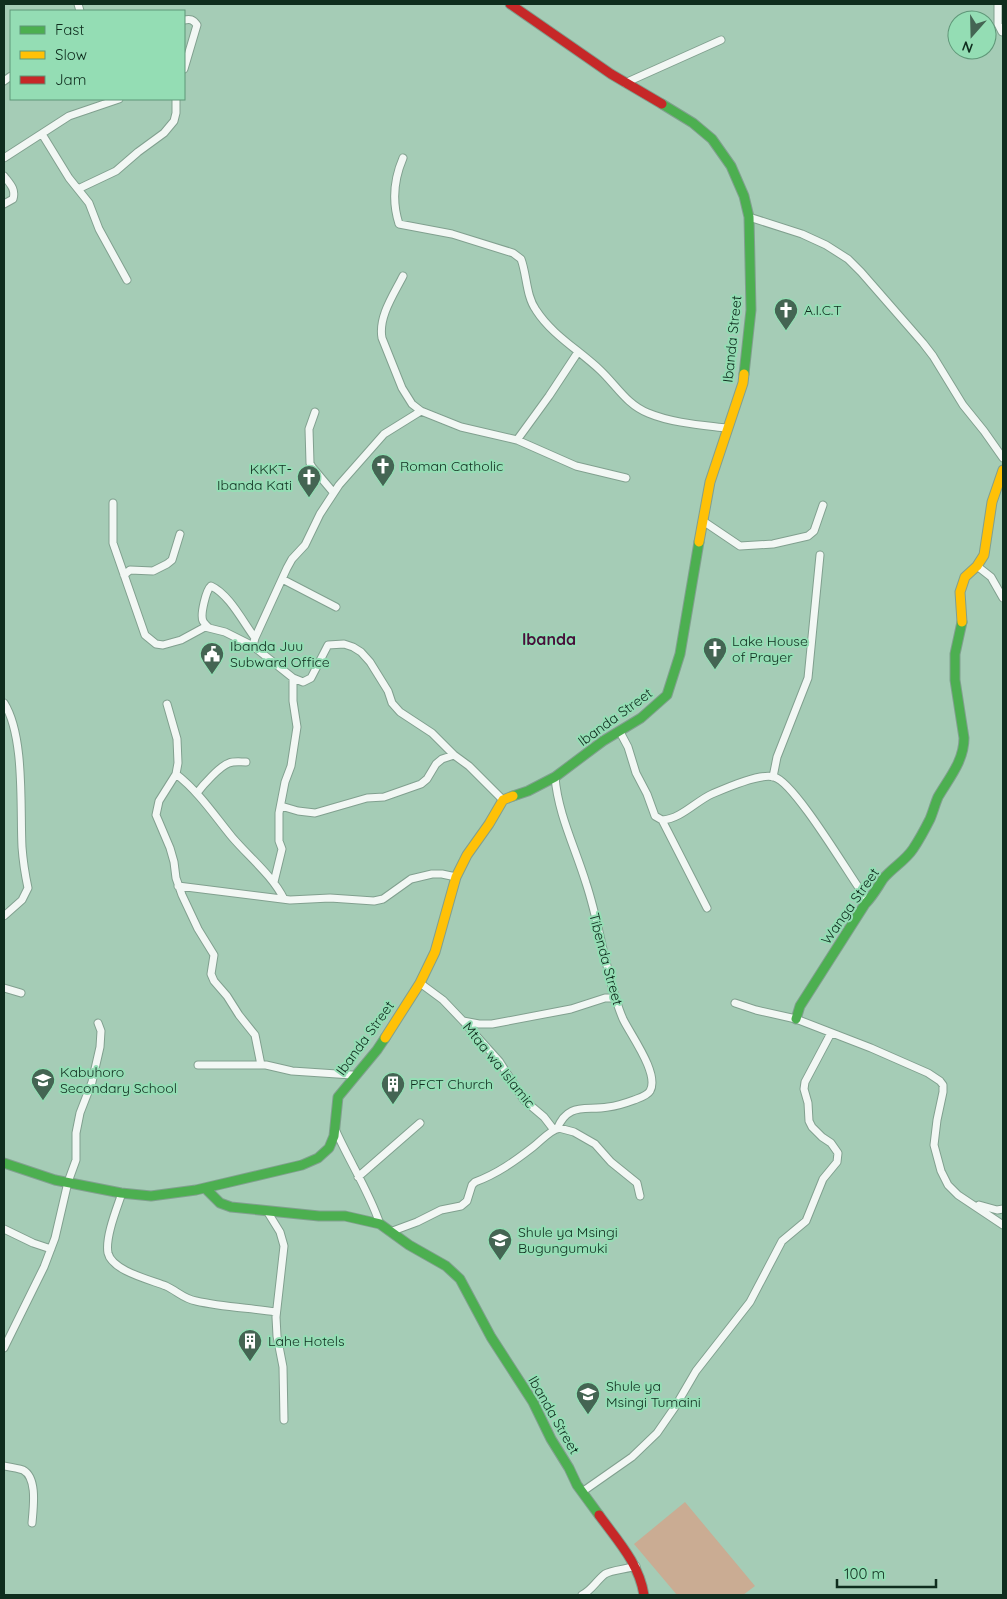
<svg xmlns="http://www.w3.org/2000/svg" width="1007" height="1599" font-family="Quicksand,sans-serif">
	<rect width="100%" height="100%" fill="#a5ccb6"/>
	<!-- green -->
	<path fill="#caac93" d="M 685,1502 L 755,1586 L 743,1595 L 677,1595 L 634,1544 Z"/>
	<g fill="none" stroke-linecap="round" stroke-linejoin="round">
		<!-- street casing -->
		<g stroke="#81a08f" stroke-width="9">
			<path id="street" d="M 78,4 L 80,11
				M 998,4 L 998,24 L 1002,32 L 1003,32
				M 184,20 C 190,19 193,19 197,25 L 184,69
				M 4,81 L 11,76
				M 625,83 L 721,40
				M 42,134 L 69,178 L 89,203 L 99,229 L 127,280
				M 4,158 L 69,116 L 119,99
				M 403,158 C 394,179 392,202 399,224 L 452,234 L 513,253 L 521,259 C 527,275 526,296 536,310 C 552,335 579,350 600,370 C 616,385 627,405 648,413 C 672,423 701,425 726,428
				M 4,176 C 10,184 16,189 13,199 L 4,204
				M 78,189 L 116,171 L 138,152 L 164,133 L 174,121 L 176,113 L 176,99
				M 749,217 L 802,234 L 826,245 L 848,259 L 861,272 L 923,343 L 933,356 L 963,405 L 984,431 L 1003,458
				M 403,276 C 394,294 378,317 382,338 L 402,388 L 412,404 L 421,411 L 461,427 L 517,440 L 576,466 L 626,478
				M 315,412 L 309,429 L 310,463 L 312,467 L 333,492
				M 517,440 L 549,396 L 578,352
				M 113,503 L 113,543 L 145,635 L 156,644 L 163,645 L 181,640 L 205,627 L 225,632 L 253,646 L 293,678 L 303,682 L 311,678 L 328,645 L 344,644 L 353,647 L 361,652 L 370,662 L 388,691 L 392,703 L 400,712 L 432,733 L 454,755 L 469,766 L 503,800
				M 703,521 L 740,546 L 773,544 L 808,536 L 814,531 L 823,505
				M 977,566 L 991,577 L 1003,598
				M 124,575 L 130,570 L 153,571 L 167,564 L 172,560 L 180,534
				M 282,579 L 336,607
				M 208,627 C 207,626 204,623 203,621 C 200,615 206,590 211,586 C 229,594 243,622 255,638
				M 253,646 L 255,638 L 287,568 L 292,559 L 305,545 L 320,514 L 339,485 L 384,434 L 421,411
				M 4,703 C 25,736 20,807 22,847 C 23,861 25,874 28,888 L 22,900 L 4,916
				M 167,704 L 177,739 L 178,763 L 176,774 L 159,801 L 156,815 L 170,848 L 174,862 L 176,878 L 182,895 L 198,929 L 214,955 L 211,974 L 214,981 L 227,996 L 239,1015 L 255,1035 L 261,1065
				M 620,732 L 628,747 L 636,773 L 647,794 L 655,816 L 662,820 L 707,908
				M 176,774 C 199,792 214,815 232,837 C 249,857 272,875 284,899
				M 555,777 C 558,814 575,847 586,883 C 593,904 598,927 603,949 C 609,973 613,996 623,1019 C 630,1034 660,1074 650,1091 C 647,1096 639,1098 634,1100 C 626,1103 617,1106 608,1107 C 585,1111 568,1102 557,1129
				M 773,777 L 777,757 L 808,678 L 820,555
				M 197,793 C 203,785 220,766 229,763 C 234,761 240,762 246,762
				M 281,806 L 298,811 L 315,813 L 367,798 L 384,797 L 421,784 L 427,779 L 436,764 L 442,759 L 454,755
				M 662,820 C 681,819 696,801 712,794 C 726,788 759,773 774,777 C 793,781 845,868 859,888 L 863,895 L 865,904
				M 274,882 L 282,849 L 279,841 L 279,813 L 285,782 L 291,766 L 297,727 L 293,701 L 293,678
				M 178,886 L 290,900 L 330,898 L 374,901 L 383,899 L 411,879 L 432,874 L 442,874 L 456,877
				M 420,983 L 443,1000 L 463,1021 L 499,1061 L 524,1100 L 544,1117 L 554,1130
				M 4,988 L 21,993
				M 735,1003 L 756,1010 L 796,1019 L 871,1048 L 928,1073 L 940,1081 L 943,1085 L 943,1092 L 937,1120 L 934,1145 L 941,1171 L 948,1185 L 958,1195 L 1003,1225
				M 463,1021 L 479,1024 L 492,1024 L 571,1009 L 605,998 L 615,998
				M 198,1065 L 266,1065 L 292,1071 L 352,1075 L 355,1077
				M 335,1129 C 349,1161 369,1191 380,1224
				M 358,1177 L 420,1123
				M 122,1193 C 117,1208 105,1237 108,1253 C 112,1271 151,1280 166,1286 C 177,1291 184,1299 196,1301 C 222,1307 250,1308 276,1312
				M 979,1205 L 997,1210 L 1003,1209
				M 267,1211 L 280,1232 L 284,1246 L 276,1317 L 277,1336 L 283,1367 L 284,1420
				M 4,1229 L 33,1243 L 51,1249
				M 390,1232 L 417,1222 L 441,1210 L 461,1206 L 467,1201 L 472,1185 L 475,1182 C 497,1174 515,1161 533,1147 C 542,1140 549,1131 559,1128 L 574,1132 L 595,1144 L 611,1162 L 637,1183 L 640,1196
				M 4,1348 L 44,1267 L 55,1238 L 68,1182 L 76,1160 L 76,1133 L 80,1113 L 92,1082 L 100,1047 L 101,1031 L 98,1023
				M 4,1466 C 10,1467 17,1468 23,1470 C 38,1478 33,1509 32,1523
				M 582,1492 L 632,1457 L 657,1433 L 675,1407 L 696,1371 L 750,1302 L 782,1241 L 806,1221 L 823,1179 L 837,1162 L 838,1153 L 831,1143 L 822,1137 L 812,1127 L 809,1121 L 808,1103 L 804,1089 L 805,1082 L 831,1033
				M 582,1595 C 592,1590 596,1581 605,1574 C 611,1570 628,1569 636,1566"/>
		</g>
		<!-- fast casing -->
		<g stroke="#81a08f" stroke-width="11">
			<path id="fast" d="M 662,104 L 693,123 L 712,139 L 731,166 L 744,196 L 749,217 L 751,310 L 744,374
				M 513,796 L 528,791 L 555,777 L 603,741 L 641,718 L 667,695 L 680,654 L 699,542
				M 796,1019 L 800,1006 L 865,904 C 873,896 877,888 883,879 C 892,868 905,861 913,849 C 919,840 925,829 930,819 C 933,812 935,804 938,797 C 949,778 964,761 964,738 L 955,680 L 955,654 L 962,622
				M 4,1163 L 55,1180 L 121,1193 L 151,1196 L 196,1190 L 302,1165 L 318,1158 L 329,1148 L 334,1136 L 338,1097 L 377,1050 L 385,1038
				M 206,1189 L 220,1203 L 231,1207 L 319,1216 L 345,1216 L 380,1224 L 409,1245 L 446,1266 L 460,1279 L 491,1337 L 533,1402 L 551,1439 L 569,1468 L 577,1485 L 599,1515"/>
		</g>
		<!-- slow casing -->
		<g stroke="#81a08f" stroke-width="11">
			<path id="slow" d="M 699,542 L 710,482 L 743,383 L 744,374
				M 962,622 L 960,592 L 965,577 L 977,566 L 984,555 L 992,502 L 1003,470
				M 385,1038 L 420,983 L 435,952 L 456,877 L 467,855 L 489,824 L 503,800 L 513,796"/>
		</g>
		<!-- jam casing -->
		<g stroke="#81a08f" stroke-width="11">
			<path id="jam" d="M 510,4 L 611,74 L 662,104
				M 599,1515 C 617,1540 639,1563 644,1595"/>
		</g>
		<!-- street -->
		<use href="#street" stroke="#f2f7f4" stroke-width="7"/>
		<!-- fast -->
		<use href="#fast" stroke="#4caf50" stroke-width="9"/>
		<!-- slow -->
		<use href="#slow" stroke="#ffc107" stroke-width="9"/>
		<!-- jam -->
		<use href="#jam" stroke="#c62828" stroke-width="9"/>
	</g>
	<!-- icons -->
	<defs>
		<g id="church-pin" transform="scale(1.25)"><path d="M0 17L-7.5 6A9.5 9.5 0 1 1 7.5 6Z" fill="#446553" stroke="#94ddb4"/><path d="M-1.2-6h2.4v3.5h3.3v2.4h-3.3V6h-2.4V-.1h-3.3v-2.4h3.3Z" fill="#fff"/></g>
		<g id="civic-pin" transform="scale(1.25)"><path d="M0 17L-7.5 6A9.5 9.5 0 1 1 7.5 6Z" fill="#446553" stroke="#94ddb4"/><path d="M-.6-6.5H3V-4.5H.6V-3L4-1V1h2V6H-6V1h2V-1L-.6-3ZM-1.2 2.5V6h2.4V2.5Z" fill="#fff"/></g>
		<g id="school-pin" transform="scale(1.25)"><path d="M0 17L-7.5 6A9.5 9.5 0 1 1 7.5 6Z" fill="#446553" stroke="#94ddb4"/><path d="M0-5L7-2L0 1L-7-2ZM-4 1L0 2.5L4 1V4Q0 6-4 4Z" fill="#fff"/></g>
		<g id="building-pin" transform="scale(1.25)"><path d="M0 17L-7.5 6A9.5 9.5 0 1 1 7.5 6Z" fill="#446553" stroke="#94ddb4"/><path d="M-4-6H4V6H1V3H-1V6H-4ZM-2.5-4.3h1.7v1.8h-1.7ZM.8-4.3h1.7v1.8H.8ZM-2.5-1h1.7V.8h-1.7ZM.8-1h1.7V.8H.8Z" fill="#fff"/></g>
	</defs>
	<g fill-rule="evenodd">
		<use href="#church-pin" x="786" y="310"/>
		<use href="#church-pin" x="383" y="466"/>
		<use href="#church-pin" x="309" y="477"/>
		<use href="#church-pin" x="715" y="649"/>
		<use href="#civic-pin" x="212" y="654"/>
		<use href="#school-pin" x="43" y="1080"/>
		<use href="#building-pin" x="393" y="1084"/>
		<use href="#school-pin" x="500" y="1240"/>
		<use href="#building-pin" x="250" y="1341"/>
		<use href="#school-pin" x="588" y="1394"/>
	</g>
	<g text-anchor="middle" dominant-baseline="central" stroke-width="4" stroke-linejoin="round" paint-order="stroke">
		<!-- poi labels -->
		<g font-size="14" fill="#0f2d1e" stroke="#94ddb4" text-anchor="start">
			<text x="804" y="310">A.I.C.T</text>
			<text x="400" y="466">Roman Catholic</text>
			<text x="292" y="469" text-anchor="end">KKKT-<tspan x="292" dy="16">Ibanda Kati</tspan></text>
			<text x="732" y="641">Lake House<tspan x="732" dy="16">of Prayer</tspan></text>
			<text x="230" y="646">Ibanda Juu<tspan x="230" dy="16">Subward Office</tspan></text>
			<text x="60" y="1072">Kabuhoro<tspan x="60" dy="16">Secondary School</tspan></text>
			<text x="410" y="1084">PFCT Church</text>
			<text x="518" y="1232">Shule ya Msingi<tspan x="518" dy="16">Bugungumuki</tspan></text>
			<text x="268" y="1341">Lahe Hotels</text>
			<text x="606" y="1386">Shule ya<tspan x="606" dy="16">Msingi Tumaini</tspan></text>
		</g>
		<!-- street labels -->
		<g font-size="14" fill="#0f2d1e" stroke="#94ddb4">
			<text transform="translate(732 339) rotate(-84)">Ibanda Street</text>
			<text transform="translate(615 717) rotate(-36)">Ibanda Street</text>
			<text transform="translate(850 906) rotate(-55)">Wanga Street</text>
			<text transform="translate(606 959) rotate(75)">Tibenda Street</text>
			<text transform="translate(365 1038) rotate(-54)">Ibanda Street</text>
			<text transform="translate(499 1065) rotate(51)">Mtaa wa Islamic</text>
			<text transform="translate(554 1415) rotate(60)">Ibanda Street</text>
		</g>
		<!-- quarter labels -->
		<g font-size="16" font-weight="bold" fill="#480f3a" stroke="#94ddb4">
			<text x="549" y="639">Ibanda</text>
		</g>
	</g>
	<!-- border -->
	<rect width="1007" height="1599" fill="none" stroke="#0f2d1e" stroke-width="10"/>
	<!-- legend -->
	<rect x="10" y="10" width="175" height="90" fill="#94ddb4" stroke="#5f9778"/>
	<rect x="20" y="26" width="25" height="8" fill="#4caf50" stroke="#5f9778"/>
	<text x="55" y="35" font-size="15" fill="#0f2d1e">Fast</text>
	<rect x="20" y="51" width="25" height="8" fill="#ffc107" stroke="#5f9778"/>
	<text x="55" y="60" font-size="15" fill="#0f2d1e">Slow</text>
	<rect x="20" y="76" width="25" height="8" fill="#c62828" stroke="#5f9778"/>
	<text x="55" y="85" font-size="15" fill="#0f2d1e">Jam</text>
	<!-- north arrow -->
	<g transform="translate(972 35) rotate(200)"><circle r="24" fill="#94ddb4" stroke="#5f9778"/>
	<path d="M0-4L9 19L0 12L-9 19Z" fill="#446553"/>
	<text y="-8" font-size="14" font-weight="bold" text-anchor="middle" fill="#0f2d1e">N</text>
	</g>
	<!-- scale -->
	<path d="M837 1579v8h99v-8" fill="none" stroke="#0f2d1e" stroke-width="2.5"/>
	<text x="844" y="1579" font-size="15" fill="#0f2d1e" stroke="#94ddb4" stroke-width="4" paint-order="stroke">100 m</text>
</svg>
